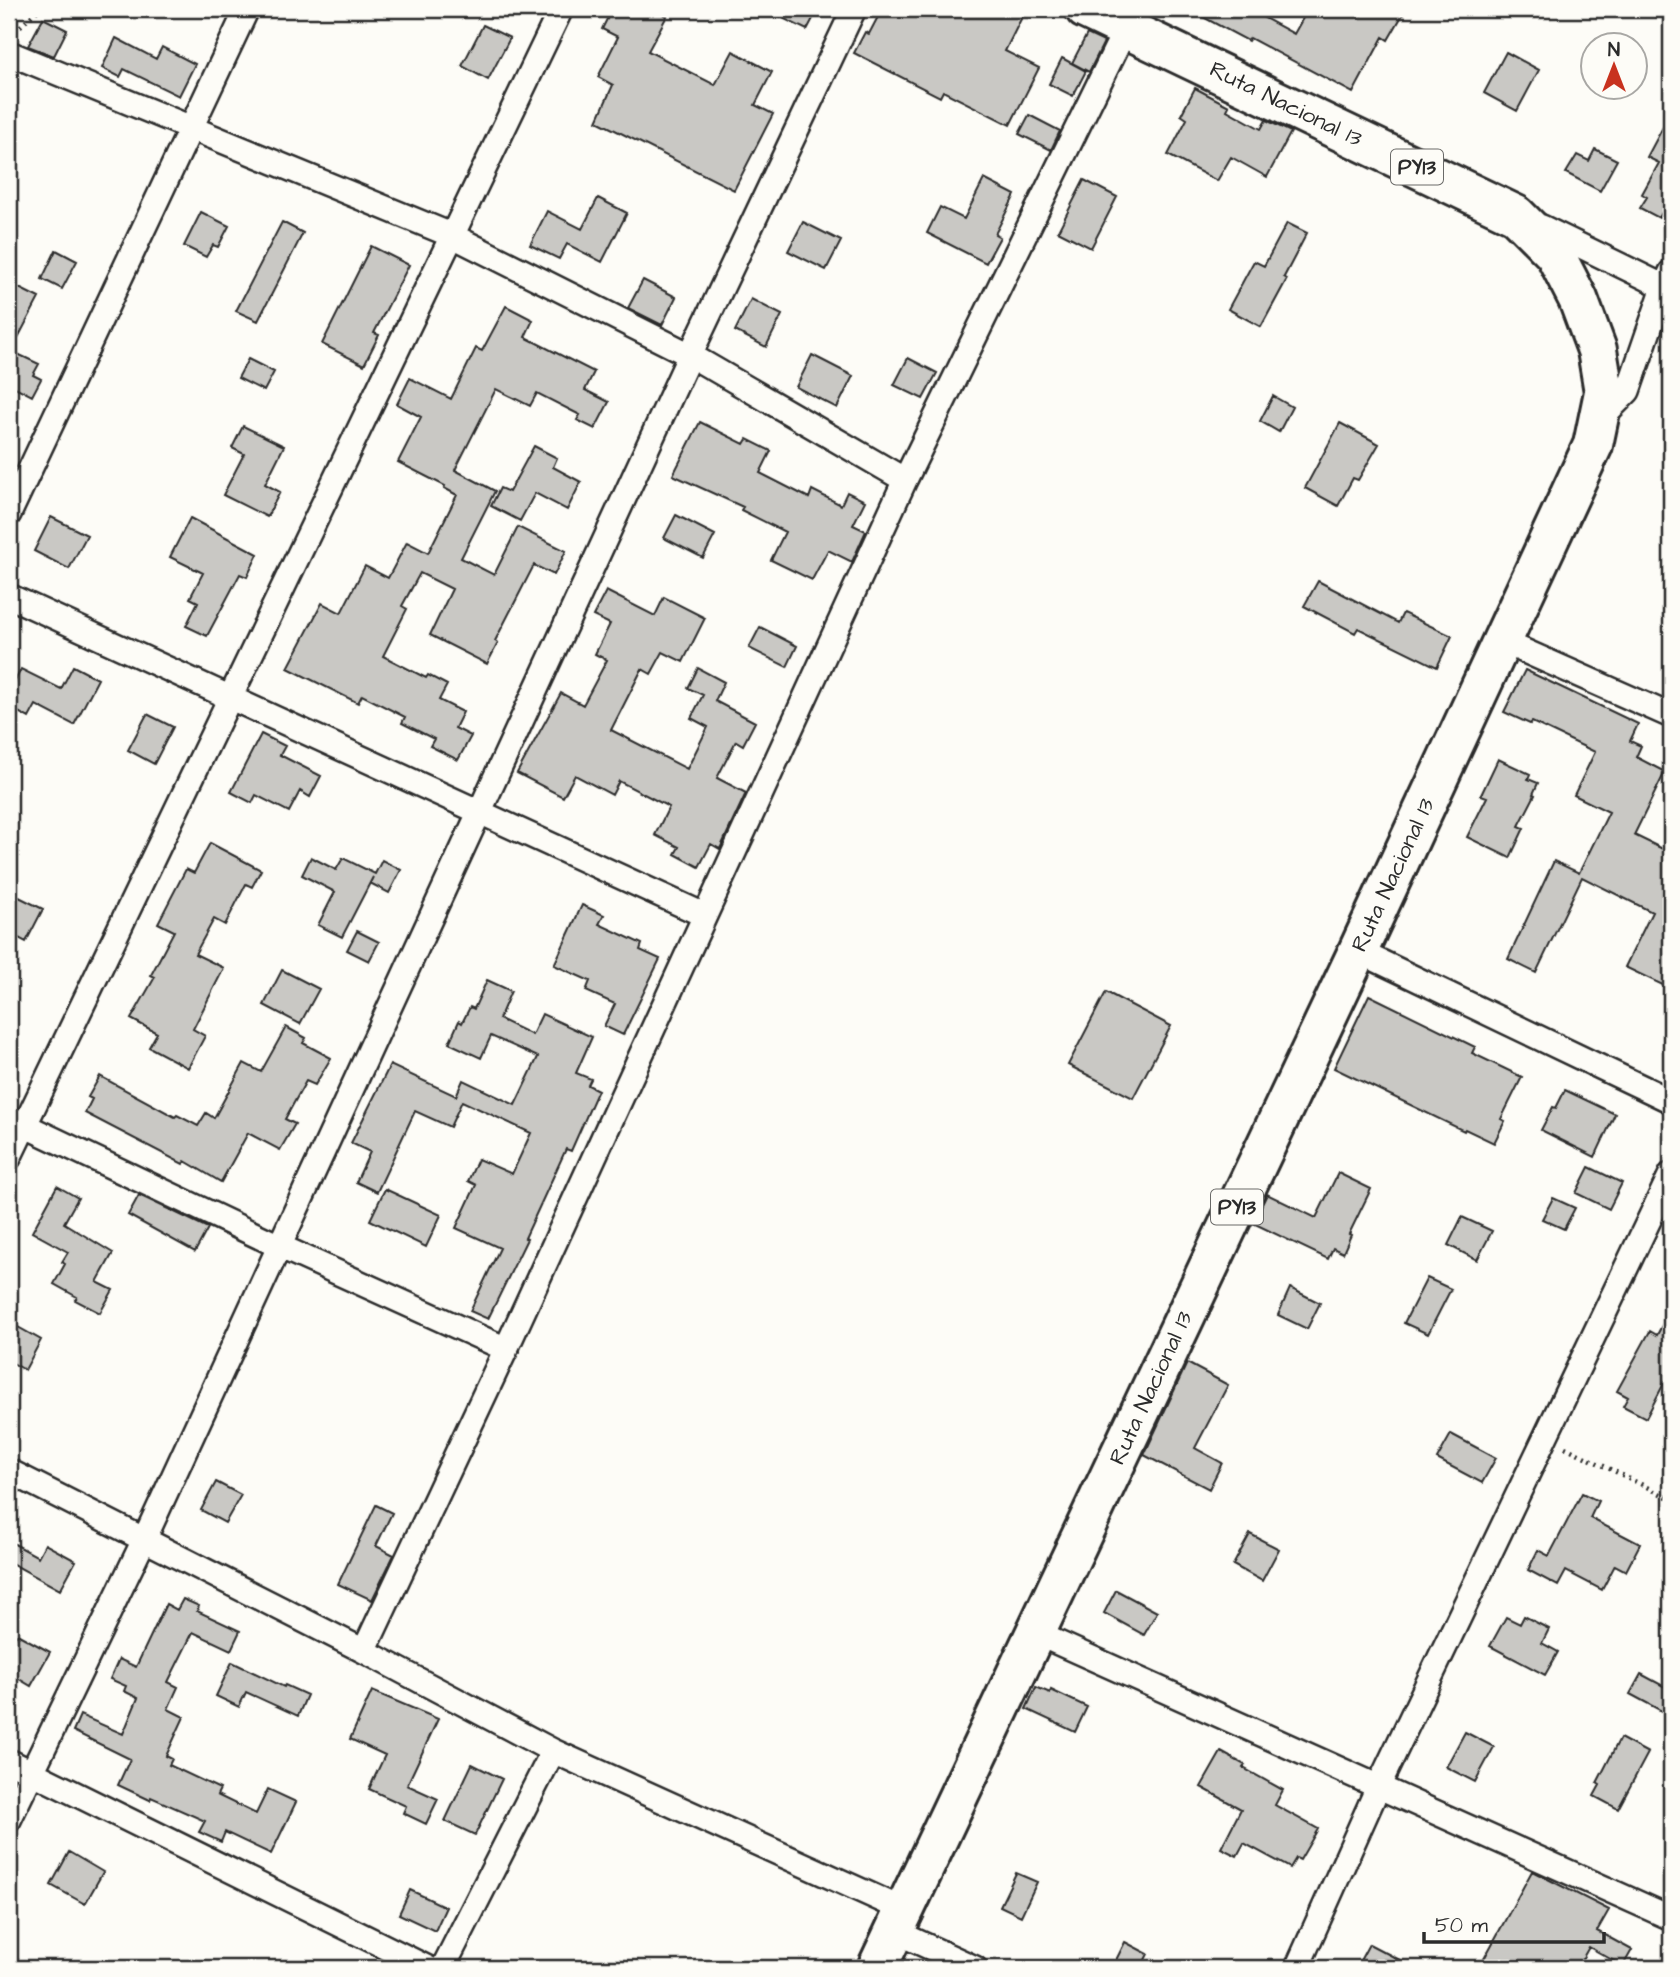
<svg xmlns="http://www.w3.org/2000/svg" width="1680" height="1977" font-family="'Architects Daughter',sans-serif">
	<rect width="100%" height="100%" fill="#fdfcf7"/>
	<filter id="ink" filterUnits="userSpaceOnUse"><feTurbulence type="fractalNoise" baseFrequency=".0143" numOctaves="2"/><feDisplacementMap in="SourceGraphic" scale="14" xChannelSelector="R" yChannelSelector="G"/><feConvolveMatrix kernelMatrix="1 2 1 2 8 2 1 2 1" color-interpolation-filters="sRGB"/></filter>
	<g filter="url(#ink)">
		<!-- building -->
		<path fill="#c9c8c4" stroke="#2b2b2b" stroke-width="2" d="M 612,9 L 652,9 L 667,16 L 648,51 L 715,85 L 733,51 L 772,72 L 755,105 L 773,114 L 734,190 L 597,121 L 613,85 L 598,77 L 618,37 L 602,29 Z
			M 764,9 L 818,9 L 807,30 Z
			M 882,9 L 1026,9 L 1005,51 L 1039,68 L 1010,125 L 943,91 L 940,97 L 854,53 L 865,32 L 869,34 Z
			M 1188,9 L 1265,9 L 1261,16 L 1294,34 L 1308,9 L 1349,9 L 1361,15 L 1365,9 L 1406,9 L 1388,40 L 1383,37 L 1353,93 L 1250,38 L 1248,41 Z
			M 43,18 L 67,30 L 54,56 L 28,46 Z
			M 483,25 L 510,38 L 488,80 L 462,66 Z
			M 1087,34 L 1104,42 L 1089,72 L 1072,63 Z
			M 116,38 L 156,59 L 162,47 L 195,64 L 179,96 L 124,69 L 120,77 L 102,68 Z
			M 1506,52 L 1539,70 L 1517,111 L 1484,93 Z
			M 1062,58 L 1086,71 L 1073,96 L 1049,84 Z
			M 1195,88 L 1229,106 L 1227,110 L 1261,129 L 1266,120 L 1291,132 L 1267,177 L 1231,157 L 1217,181 L 1168,155 L 1187,119 L 1181,115 Z
			M 1671,112 L 1671,196 L 1659,218 L 1640,208 L 1647,197 L 1642,194 L 1659,163 L 1647,157 Z
			M 1029,115 L 1060,131 L 1051,150 L 1019,134 Z
			M 1595,149 L 1617,160 L 1600,191 L 1566,173 L 1577,155 L 1589,161 Z
			M 984,179 L 1015,195 L 995,234 L 1000,237 L 986,263 L 927,233 L 940,207 L 964,219 Z
			M 1084,180 L 1117,197 L 1091,248 L 1058,231 Z
			M 598,198 L 627,213 L 602,262 L 567,244 L 559,259 L 530,245 L 547,211 L 582,229 Z
			M 201,212 L 229,226 L 218,247 L 213,245 L 206,257 L 184,246 Z
			M 282,222 L 303,233 L 258,321 L 236,311 Z
			M 803,222 L 841,241 L 826,270 L 788,251 Z
			M 1287,223 L 1307,233 L 1284,277 L 1287,279 L 1261,327 L 1228,309 L 1254,261 L 1264,266 Z
			M 371,246 L 409,265 L 374,333 L 379,335 L 364,365 L 322,344 Z
			M 56,250 L 77,261 L 62,289 L 42,279 Z
			M 643,280 L 676,297 L 662,325 L 628,308 Z
			M 9,283 L 39,298 L 11,351 L 39,364 L 33,375 L 41,379 L 32,396 L 9,384 Z
			M 751,299 L 782,315 L 766,347 L 735,331 Z
			M 506,306 L 533,320 L 525,337 L 594,372 L 585,390 L 609,402 L 595,429 L 577,420 L 580,415 L 537,393 L 530,406 L 496,389 L 455,470 L 495,491 L 461,558 L 494,575 L 518,527 L 566,551 L 554,575 L 534,565 L 495,641 L 498,643 L 487,664 L 430,635 L 452,589 L 420,573 L 402,606 L 407,609 L 383,656 L 426,678 L 428,675 L 447,685 L 439,700 L 463,712 L 455,728 L 471,736 L 458,760 L 430,746 L 434,739 L 402,723 L 405,717 L 362,695 L 358,703 L 288,668 L 322,603 L 341,613 L 365,566 L 388,578 L 407,542 L 428,553 L 457,495 L 444,488 L 445,486 L 398,462 L 421,417 L 397,404 L 410,378 L 451,399 L 476,348 L 482,351 Z
			M 812,355 L 853,376 L 837,408 L 796,387 Z
			M 908,358 L 937,373 L 923,399 L 894,385 Z
			M 248,359 L 274,372 L 264,391 L 238,378 Z
			M 1273,396 L 1292,407 L 1279,432 L 1260,421 Z
			M 700,422 L 744,444 L 747,439 L 771,451 L 760,473 L 809,498 L 812,490 L 841,505 L 847,492 L 865,501 L 853,525 L 866,531 L 852,562 L 828,550 L 812,580 L 771,560 L 785,532 L 741,510 L 743,507 L 673,475 Z
			M 1340,423 L 1379,444 L 1358,480 L 1353,478 L 1338,506 L 1305,488 Z
			M 243,426 L 284,446 L 265,484 L 280,492 L 267,517 L 223,495 L 244,454 L 232,448 Z
			M 534,446 L 557,458 L 553,467 L 581,482 L 567,510 L 535,493 L 520,521 L 491,506 L 500,488 L 509,492 Z
			M 676,515 L 715,535 L 703,558 L 664,538 Z
			M 51,517 L 87,535 L 69,569 L 34,551 Z
			M 190,518 L 258,554 L 247,577 L 240,574 L 207,636 L 186,626 L 198,602 L 190,598 L 203,573 L 170,557 Z
			M 1318,581 L 1398,623 L 1403,613 L 1452,636 L 1437,667 L 1358,628 L 1355,633 L 1304,606 Z
			M 606,591 L 655,616 L 664,597 L 705,618 L 683,662 L 663,652 L 651,674 L 642,669 L 611,730 L 687,769 L 708,727 L 691,718 L 703,695 L 688,688 L 698,668 L 724,682 L 715,701 L 755,722 L 743,745 L 736,741 L 717,778 L 746,793 L 720,849 L 711,844 L 699,867 L 675,854 L 679,847 L 655,835 L 669,807 L 619,781 L 612,795 L 575,775 L 563,797 L 517,773 L 561,693 L 583,705 L 607,660 L 595,654 L 610,624 L 593,616 Z
			M 760,627 L 797,646 L 787,667 L 749,648 Z
			M 73,666 L 98,679 L 74,725 L 36,705 L 29,718 L 9,707 L 9,693 L 21,669 L 61,689 Z
			M 1525,670 L 1638,724 L 1630,741 L 1641,746 L 1636,757 L 1665,772 L 1634,835 L 1671,853 L 1671,989 L 1625,967 L 1652,912 L 1582,877 L 1536,973 L 1508,959 L 1554,861 L 1579,873 L 1609,812 L 1574,795 L 1595,752 L 1532,722 L 1530,724 L 1504,712 Z
			M 147,714 L 173,727 L 154,764 L 128,750 Z
			M 261,734 L 285,746 L 280,755 L 321,776 L 310,797 L 300,791 L 289,812 L 256,795 L 252,803 L 231,792 Z
			M 1498,759 L 1530,774 L 1528,779 L 1538,783 L 1533,794 L 1535,795 L 1519,826 L 1524,828 L 1510,858 L 1467,837 L 1487,797 L 1481,795 Z
			M 210,843 L 261,870 L 252,887 L 246,884 L 225,925 L 214,919 L 195,954 L 224,968 L 193,1029 L 205,1036 L 188,1068 L 149,1047 L 157,1033 L 131,1019 L 155,977 L 151,975 L 174,931 L 158,923 L 186,869 L 194,873 Z
			M 311,857 L 336,870 L 343,858 L 375,874 L 382,860 L 401,870 L 389,893 L 370,883 L 373,877 L 342,937 L 318,925 L 335,892 L 302,875 Z
			M 9,892 L 43,909 L 26,942 L 9,933 Z
			M 582,905 L 604,915 L 599,924 L 642,944 L 640,950 L 660,959 L 623,1035 L 604,1026 L 615,1004 L 586,991 L 590,981 L 554,965 Z
			M 357,931 L 379,942 L 369,961 L 347,950 Z
			M 282,970 L 319,989 L 300,1024 L 264,1005 Z
			M 487,980 L 511,991 L 499,1019 L 532,1035 L 542,1014 L 592,1037 L 576,1073 L 591,1079 L 588,1085 L 598,1090 L 571,1151 L 566,1149 L 525,1238 L 527,1239 L 488,1319 L 470,1311 L 500,1248 L 456,1228 L 476,1185 L 468,1181 L 478,1159 L 512,1174 L 531,1133 L 462,1101 L 450,1127 L 415,1111 L 377,1192 L 356,1182 L 370,1152 L 351,1143 L 390,1065 L 456,1096 L 463,1080 L 515,1105 L 538,1057 L 491,1036 L 481,1058 L 449,1043 L 459,1021 L 462,1023 L 470,1007 L 474,1009 Z
			M 1106,992 L 1171,1026 L 1133,1098 L 1068,1065 Z
			M 1369,995 L 1475,1047 L 1472,1053 L 1522,1077 L 1501,1119 L 1505,1121 L 1494,1143 L 1465,1129 L 1464,1131 L 1334,1068 Z
			M 286,1027 L 306,1038 L 303,1043 L 331,1058 L 315,1085 L 306,1081 L 285,1119 L 295,1124 L 280,1150 L 248,1133 L 221,1182 L 185,1161 L 183,1164 L 85,1113 L 92,1099 L 88,1097 L 100,1076 L 175,1117 L 177,1115 L 198,1126 L 206,1113 L 214,1118 L 244,1063 L 261,1072 Z
			M 1565,1090 L 1615,1114 L 1595,1157 L 1541,1130 L 1553,1107 L 1556,1108 Z
			M 1589,1167 L 1622,1183 L 1609,1209 L 1576,1193 Z
			M 1338,1173 L 1371,1189 L 1349,1234 L 1351,1235 L 1343,1253 L 1333,1248 L 1328,1259 L 1253,1223 L 1267,1194 L 1316,1218 Z
			M 57,1186 L 78,1198 L 64,1223 L 113,1253 L 97,1282 L 113,1290 L 100,1313 L 75,1300 L 77,1297 L 54,1284 L 65,1264 L 62,1262 L 68,1252 L 32,1232 Z
			M 385,1189 L 441,1215 L 426,1247 L 370,1220 Z
			M 139,1195 L 208,1228 L 195,1252 L 128,1215 Z
			M 1553,1198 L 1575,1208 L 1564,1229 L 1542,1219 Z
			M 1462,1217 L 1492,1231 L 1477,1260 L 1448,1245 Z
			M 1427,1278 L 1451,1289 L 1428,1334 L 1404,1323 Z
			M 1290,1288 L 1320,1303 L 1307,1329 L 1278,1315 Z
			M 1671,1308 L 1671,1370 L 1646,1418 L 1623,1406 L 1628,1397 L 1617,1391 L 1650,1331 L 1657,1335 Z
			M 9,1322 L 41,1340 L 25,1370 L 9,1361 Z
			M 1187,1363 L 1228,1385 L 1195,1448 L 1222,1463 L 1209,1489 L 1144,1455 Z
			M 1451,1434 L 1496,1458 L 1482,1483 L 1437,1459 Z
			M 216,1482 L 241,1495 L 225,1523 L 201,1510 Z
			M 1582,1493 L 1598,1501 L 1590,1518 L 1640,1544 L 1626,1571 L 1615,1565 L 1602,1590 L 1566,1571 L 1558,1586 L 1528,1570 L 1538,1550 L 1549,1556 Z
			M 376,1505 L 392,1513 L 376,1546 L 394,1555 L 372,1600 L 338,1584 Z
			M 1250,1534 L 1279,1549 L 1262,1581 L 1233,1565 Z
			M 9,1541 L 38,1557 L 45,1544 L 76,1561 L 60,1590 L 9,1562 Z
			M 1116,1590 L 1157,1612 L 1144,1635 L 1104,1613 Z
			M 183,1599 L 199,1606 L 197,1611 L 240,1631 L 231,1650 L 193,1632 L 168,1682 L 178,1687 L 168,1709 L 184,1717 L 166,1756 L 172,1759 L 169,1765 L 220,1789 L 217,1795 L 256,1814 L 268,1789 L 296,1802 L 271,1854 L 225,1832 L 221,1842 L 199,1832 L 205,1821 L 151,1797 L 150,1800 L 118,1785 L 130,1759 L 73,1731 L 80,1715 L 123,1734 L 138,1698 L 124,1691 L 126,1686 L 110,1679 L 119,1659 L 136,1667 L 166,1604 L 177,1610 Z
			M 1524,1616 L 1549,1629 L 1542,1643 L 1558,1652 L 1545,1675 L 1490,1646 L 1506,1617 L 1520,1624 Z
			M 17,1634 L 50,1652 L 31,1686 L 9,1673 L 9,1648 Z
			M 232,1662 L 284,1687 L 285,1685 L 307,1695 L 298,1716 L 246,1692 L 239,1707 L 216,1696 Z
			M 1641,1674 L 1671,1690 L 1671,1716 L 1630,1694 Z
			M 1036,1687 L 1050,1693 L 1051,1690 L 1087,1707 L 1075,1732 L 1026,1709 Z
			M 372,1691 L 438,1719 L 407,1785 L 438,1799 L 426,1824 L 403,1813 L 406,1806 L 369,1789 L 385,1755 L 350,1739 Z
			M 1465,1732 L 1494,1747 L 1475,1782 L 1446,1767 Z
			M 1620,1738 L 1648,1753 L 1618,1809 L 1594,1796 L 1600,1785 L 1597,1783 Z
			M 1221,1752 L 1245,1765 L 1243,1768 L 1283,1790 L 1275,1805 L 1318,1829 L 1300,1860 L 1296,1858 L 1290,1868 L 1244,1843 L 1237,1856 L 1221,1848 L 1241,1809 L 1201,1787 Z
			M 472,1764 L 502,1779 L 475,1835 L 445,1821 Z
			M 69,1852 L 103,1872 L 85,1904 L 51,1885 Z
			M 1532,1871 L 1609,1910 L 1597,1931 L 1632,1950 L 1623,1966 L 1589,1947 L 1577,1968 L 1479,1968 Z
			M 1016,1873 L 1037,1882 L 1021,1916 L 1000,1906 Z
			M 410,1890 L 446,1907 L 435,1931 L 399,1914 Z
			M 1125,1942 L 1148,1954 L 1141,1968 L 1112,1968 Z
			M 1369,1944 L 1415,1968 L 1356,1968 Z"/>
		<g fill="none" stroke-linecap="round" stroke-linejoin="round">
			<!-- minor casing -->
			<g stroke="#2b2b2b" stroke-width="28">
				<path id="minor" d="M 9,53 L 451,235 L 690,355 L 905,480
					M 1542,227 L 1671,290
					M 1600,419 L 1628,391 L 1664,287 L 1671,272
					M 9,514 L 247,9
					M 9,596 L 704,915
					M 1502,641 L 1671,716
					M 1358,951 L 1671,1101
					M 9,1118 L 279,1246 L 506,1349
					M 9,1158 L 561,9
					M 9,1471 L 364,1651
					M 1036,1633 L 1671,1918
					M 9,1761 L 428,1968
					M 9,1820 L 144,1540 L 690,355 L 854,9
					M 904,1910 L 553,1751 L 364,1651 L 506,1349 L 905,480 L 1126,28
					M 894,1931 L 975,1968
					M 443,1968 L 553,1751
					M 1297,1968 L 1379,1785 L 1671,1174"/>
			</g>
			<!-- trunk casing -->
			<g stroke="#2b2b2b" stroke-width="44">
				<path id="trunk" d="M 877,1968 L 1358,951 L 1593,445 L 1604,392 L 1597,350 L 1578,299 L 1555,254 L 1516,215 L 1085,9"/>
			</g>
			<!-- path -->
			<path stroke="#2b2b2b" stroke-width="4.5" stroke-dasharray="2 5" stroke-linecap="butt" d="M 15,31 L 39,9
				M 1565,1447 L 1671,1499"/>
			<!-- minor -->
			<use href="#minor" stroke="#fdfcf7" stroke-width="23"/>
			<!-- trunk -->
			<use href="#trunk" stroke="#fdfcf7" stroke-width="38"/>
		</g>
	</g>
	<g text-anchor="middle" dominant-baseline="central" stroke-width="5" stroke-linejoin="round" paint-order="stroke">
		<!-- shield labels -->
		<g fill="#fdfcf7" stroke="#6a6a68" stroke-width="2">
			<rect x="1391" y="149.5" width="52" height="35" rx="5"/>
			<rect x="1211" y="1189.5" width="52" height="35" rx="5"/>
		</g>
		<g font-size="21" font-weight="bold" fill="#2b2b2b">
			<text x="1417" y="167">PY13</text>
			<text x="1237" y="1207">PY13</text>
		</g>
		<!-- street labels -->
		<g font-size="23" fill="#2b2b2b" stroke="#fdfcf7">
			<text transform="translate(1286 104) rotate(26)">Ruta Nacional 13</text>
			<text transform="translate(1393 875) rotate(-65)">Ruta Nacional 13</text>
			<text transform="translate(1151 1388) rotate(-65)">Ruta Nacional 13</text>
		</g>
	</g>
	<!-- margin -->
	<rect width="1680" height="1977" fill="none" stroke="#fdfcf7" stroke-width="35"/>
	<rect x="18" y="18" width="1645" height="1942" fill="none" stroke="#2b2b2b" stroke-width="2.5" filter="url(#ink)"/>
	<!-- north arrow -->
	<g transform="translate(1614 66)"><circle r="33" fill="#fdfcf7" stroke="#a9a8a5" stroke-width="2"/>
	<path d="M0-5L12 26L0 18L-12 26Z" fill="#c8321e"/>
	<text y="-10" font-size="19" font-weight="bold" text-anchor="middle" fill="#2b2b2b">N</text>
	</g>
	<!-- scale -->
	<path d="M1424 1932v10h180v-10" fill="none" stroke="#2b2b2b" stroke-width="3.5"/>
	<text x="1435" y="1932" font-size="21" fill="#2b2b2b" stroke="#fdfcf7" stroke-width="5" paint-order="stroke">50 m</text>
</svg>
